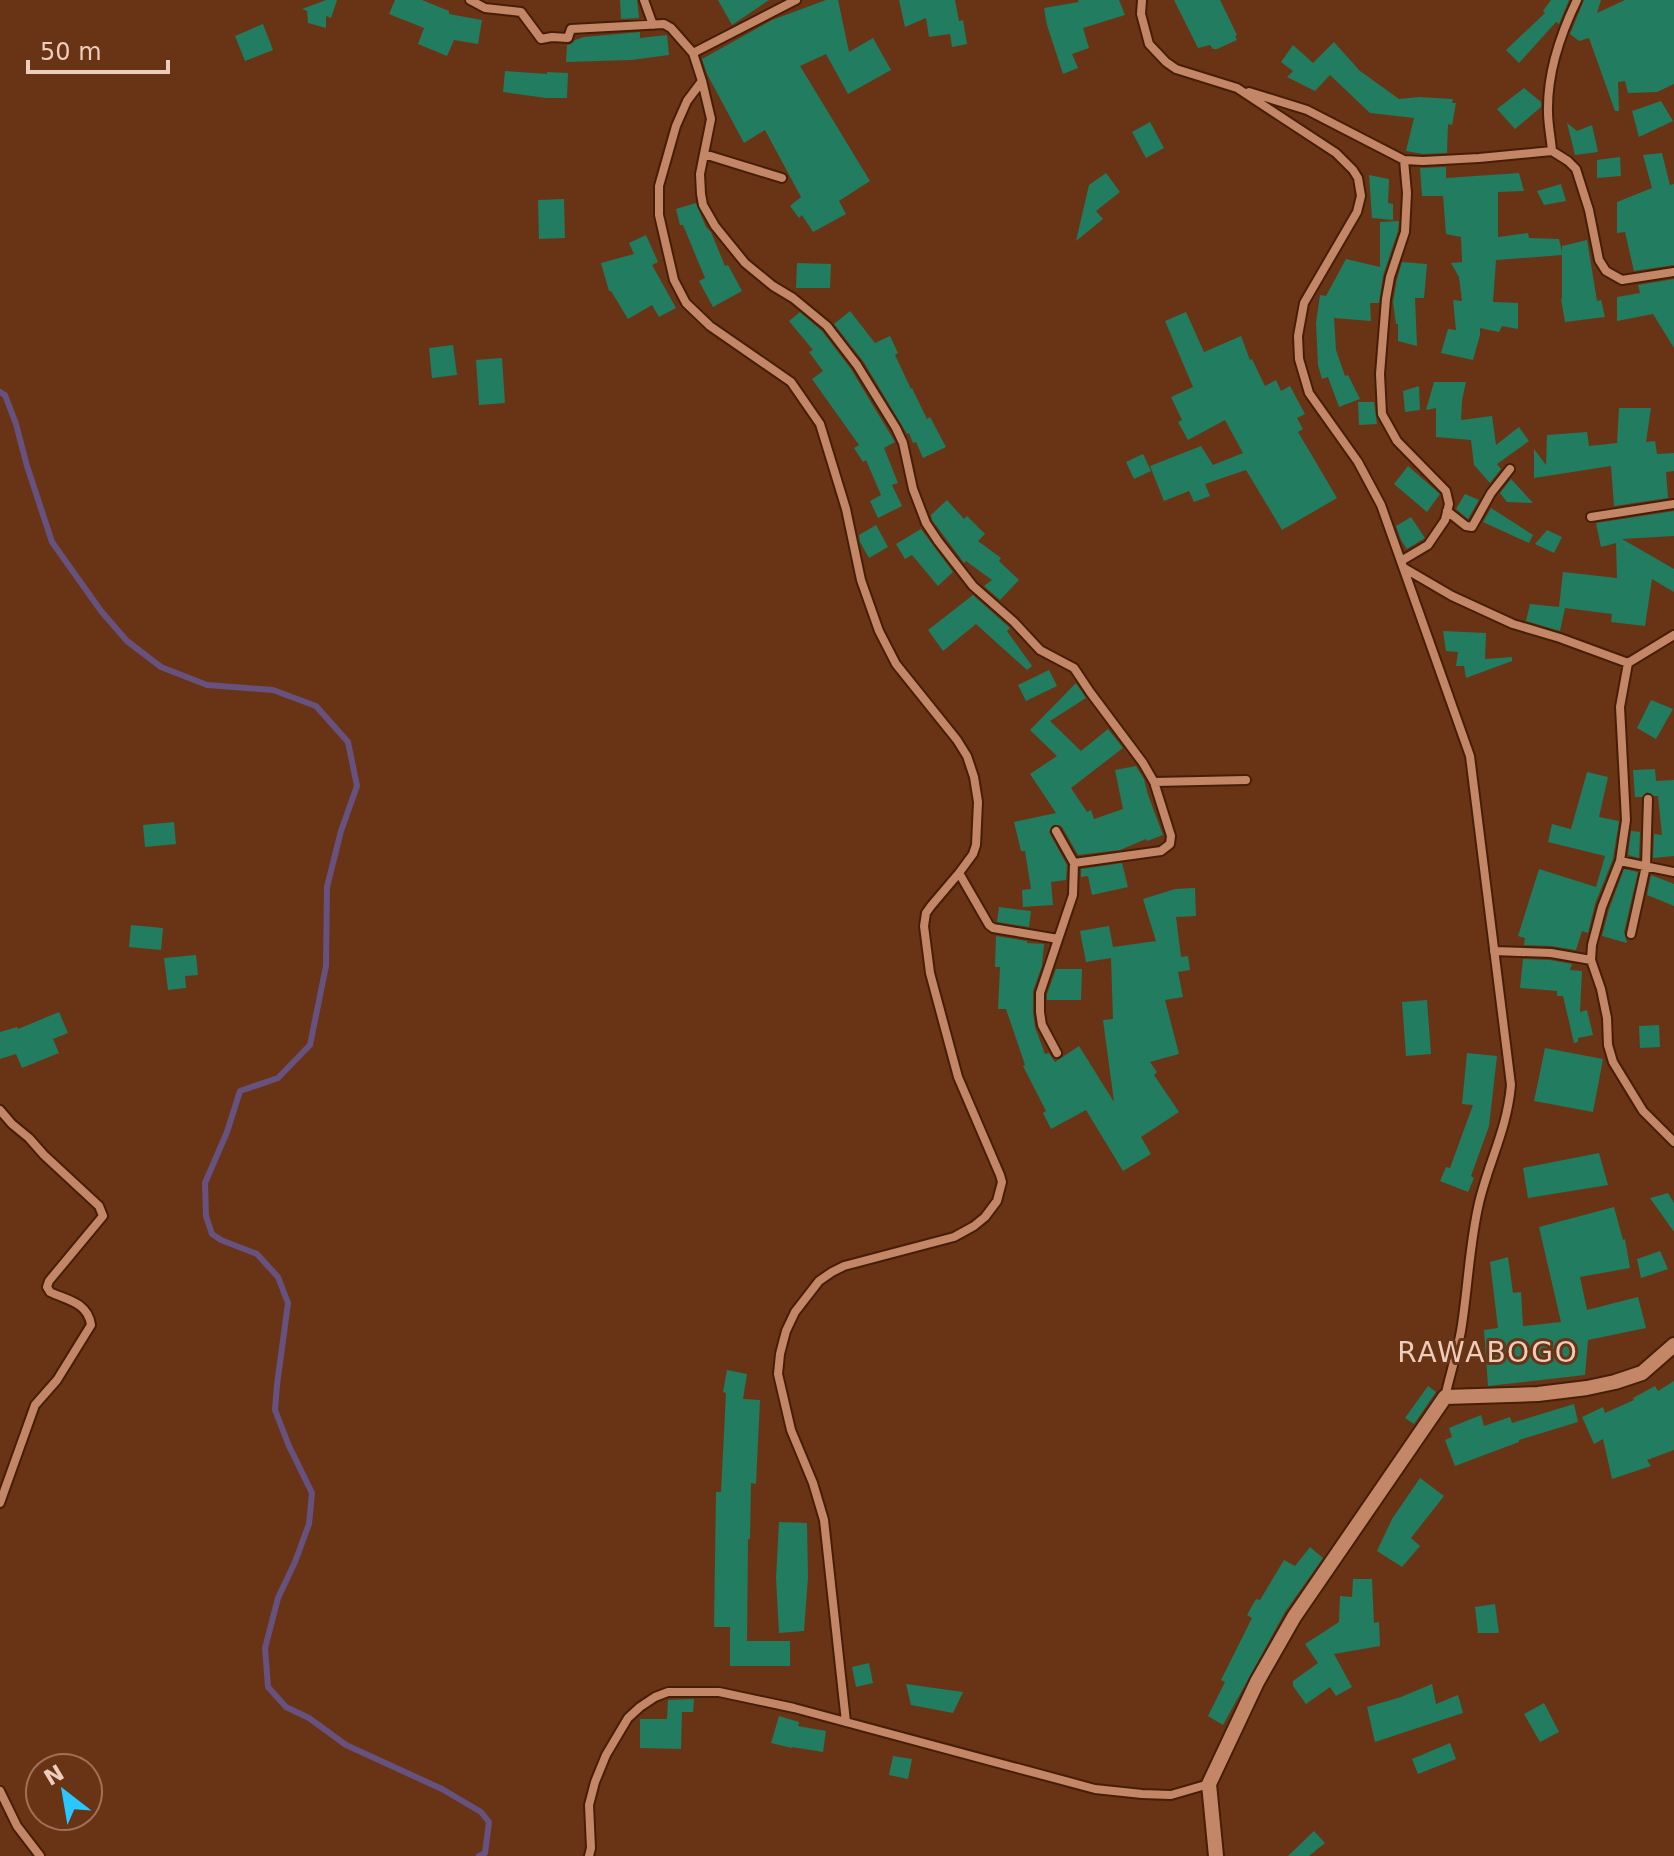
<svg xmlns="http://www.w3.org/2000/svg" width="1674" height="1856" font-family="'DejaVu Sans',sans-serif">
	<rect width="100%" height="100%" fill="#693416"/>
	<g fill="none" stroke-linecap="round" stroke-linejoin="round">
		<!-- stream -->
		<path stroke="#67517e" stroke-width="6" d="M 0,392 L 5,395 L 16,424 L 27,466 L 52,542 L 101,611 L 127,641 L 161,667 L 207,685 L 273,690 L 316,706 L 348,742 L 357,786 L 341,831 L 327,887 L 326,966 L 310,1045 L 278,1078 L 240,1091 L 227,1132 L 205,1183 L 206,1216 L 212,1234 L 221,1240 L 257,1254 L 278,1277 L 288,1303 L 277,1385 L 275,1410 L 289,1446 L 312,1493 L 309,1524 L 295,1562 L 278,1598 L 265,1648 L 268,1687 L 286,1707 L 309,1718 L 346,1745 L 442,1789 L 481,1812 L 489,1822 L 485,1853 L 479,1856"/>
	</g>
	<!-- building -->
	<path fill="#217c60" d="M 326,0 L 337,0 L 331,18 L 326,16 L 326,28 L 308,23 L 307,11 L 302,9 Z
		M 395,0 L 422,0 L 449,11 L 449,14 L 482,20 L 478,44 L 454,40 L 447,56 L 418,44 L 424,28 L 389,14 Z
		M 620,0 L 637,0 L 639,18 L 621,19 Z
		M 718,0 L 769,0 L 732,25 Z
		M 826,0 L 838,0 L 849,52 L 873,38 L 891,70 L 848,94 L 826,54 L 800,66 L 870,181 L 839,201 L 846,214 L 813,232 L 802,215 L 799,218 L 790,206 L 801,197 L 765,130 L 744,143 L 707,74 L 702,59 L 772,20 Z
		M 899,0 L 955,0 L 959,21 L 963,20 L 967,44 L 952,47 L 950,34 L 929,37 L 926,18 L 905,27 Z
		M 1078,0 L 1119,0 L 1125,15 L 1083,28 L 1089,48 L 1072,54 L 1078,68 L 1063,74 L 1047,25 L 1044,8 L 1079,2 Z
		M 1174,0 L 1220,0 L 1237,35 L 1235,36 L 1237,40 L 1217,49 L 1213,49 L 1210,45 L 1198,48 Z
		M 1551,0 L 1569,0 L 1559,24 L 1556,22 L 1519,63 L 1506,50 L 1545,13 L 1543,11 Z
		M 1584,0 L 1601,0 L 1597,13 L 1625,0 L 1674,0 L 1674,84 L 1657,92 L 1628,93 L 1625,81 L 1618,82 L 1619,111 L 1615,111 L 1589,38 L 1579,41 L 1570,34 Z
		M 263,24 L 273,50 L 245,61 L 235,36 Z
		M 640,32 L 640,38 L 667,35 L 669,55 L 631,60 L 566,62 L 567,45 L 571,44 L 575,40 L 584,37 Z
		M 1334,42 L 1360,71 L 1399,99 L 1419,97 L 1453,99 L 1452,103 L 1456,103 L 1452,125 L 1448,124 L 1447,153 L 1423,154 L 1406,151 L 1414,118 L 1370,113 L 1330,75 L 1315,91 L 1287,77 L 1293,71 L 1281,62 L 1293,45 L 1313,63 Z
		M 505,71 L 547,74 L 547,72 L 568,73 L 567,98 L 546,98 L 503,92 Z
		M 1524,88 L 1541,102 L 1541,107 L 1515,129 L 1497,109 Z
		M 1661,101 L 1673,121 L 1639,137 L 1632,111 Z
		M 1150,122 L 1164,148 L 1146,158 L 1132,132 Z
		M 1567,123 L 1577,131 L 1592,125 L 1598,152 L 1575,155 Z
		M 1662,153 L 1670,185 L 1674,184 L 1674,265 L 1634,271 L 1625,232 L 1617,233 L 1617,202 L 1652,188 L 1643,155 Z
		M 1620,157 L 1621,176 L 1597,178 L 1597,160 Z
		M 1446,167 L 1446,178 L 1519,173 L 1524,191 L 1498,192 L 1498,237 L 1528,233 L 1529,238 L 1559,239 L 1562,252 L 1562,246 L 1587,240 L 1597,301 L 1601,300 L 1605,317 L 1565,322 L 1561,299 L 1562,298 L 1562,255 L 1496,260 L 1493,302 L 1518,303 L 1518,329 L 1502,326 L 1499,332 L 1480,328 L 1480,335 L 1473,360 L 1441,353 L 1448,329 L 1456,330 L 1453,300 L 1462,301 L 1459,277 L 1451,263 L 1462,262 L 1461,237 L 1446,234 L 1443,196 L 1422,196 L 1420,168 Z
		M 1106,173 L 1120,192 L 1096,211 L 1103,219 L 1076,241 L 1089,185 Z
		M 1369,175 L 1389,179 L 1388,203 L 1393,204 L 1393,220 L 1372,218 Z
		M 1561,184 L 1566,201 L 1544,205 L 1537,191 Z
		M 564,199 L 565,238 L 539,239 L 538,200 Z
		M 696,203 L 706,227 L 711,232 L 725,266 L 728,265 L 742,291 L 713,307 L 699,281 L 705,278 L 683,225 L 680,225 L 676,209 Z
		M 1399,221 L 1398,231 L 1383,276 L 1379,303 L 1370,303 L 1371,321 L 1334,318 L 1336,350 L 1345,376 L 1348,375 L 1360,399 L 1339,407 L 1328,377 L 1322,379 L 1318,365 L 1316,323 L 1320,295 L 1326,296 L 1346,259 L 1380,267 L 1380,222 Z
		M 646,235 L 658,262 L 652,265 L 676,308 L 659,317 L 652,305 L 628,319 L 611,291 L 609,291 L 601,263 L 634,254 L 629,243 Z
		M 1402,262 L 1427,264 L 1424,298 L 1415,298 L 1417,346 L 1398,341 L 1398,324 L 1396,324 L 1393,302 L 1397,279 Z
		M 797,263 L 831,264 L 830,288 L 796,288 Z
		M 1674,279 L 1674,348 L 1653,314 L 1617,321 L 1617,297 L 1640,293 L 1638,285 Z
		M 850,311 L 875,343 L 890,336 L 898,353 L 895,355 L 911,389 L 912,388 L 927,419 L 930,417 L 946,447 L 923,458 L 916,442 L 913,443 L 909,433 L 907,434 L 863,361 L 834,324 Z
		M 800,312 L 822,331 L 851,369 L 895,442 L 884,448 L 898,483 L 892,485 L 902,506 L 878,518 L 870,501 L 881,495 L 866,460 L 863,462 L 854,448 L 859,445 L 812,379 L 823,371 L 809,352 L 813,350 L 789,321 Z
		M 1186,312 L 1204,352 L 1241,336 L 1250,360 L 1252,359 L 1265,386 L 1276,380 L 1281,391 L 1290,386 L 1305,414 L 1297,418 L 1303,429 L 1298,432 L 1337,498 L 1282,530 L 1246,470 L 1205,484 L 1210,496 L 1194,502 L 1189,491 L 1164,501 L 1150,466 L 1201,446 L 1213,465 L 1243,453 L 1225,420 L 1188,440 L 1178,422 L 1182,420 L 1171,397 L 1193,387 L 1165,321 Z
		M 453,345 L 457,375 L 432,378 L 429,348 Z
		M 502,358 L 505,403 L 479,405 L 476,360 Z
		M 1434,382 L 1466,382 L 1462,400 L 1461,420 L 1492,416 L 1496,445 L 1519,427 L 1529,441 L 1497,464 L 1501,469 L 1490,483 L 1474,465 L 1471,440 L 1436,437 L 1436,408 L 1426,410 Z
		M 1419,386 L 1420,410 L 1405,412 L 1403,391 Z
		M 1358,402 L 1374,402 L 1377,424 L 1359,425 Z
		M 1619,408 L 1651,408 L 1646,442 L 1655,441 L 1657,454 L 1674,453 L 1674,471 L 1666,472 L 1668,498 L 1614,506 L 1611,466 L 1534,478 L 1534,449 L 1546,465 L 1547,435 L 1587,432 L 1589,446 L 1617,443 Z
		M 1143,454 L 1151,471 L 1134,479 L 1126,462 Z
		M 1408,466 L 1440,494 L 1427,512 L 1394,484 Z
		M 1511,479 L 1533,503 L 1507,502 L 1500,493 Z
		M 1465,494 L 1479,500 L 1468,519 L 1456,509 Z
		M 947,500 L 964,519 L 967,516 L 985,534 L 978,541 L 1001,558 L 999,561 L 1019,580 L 1000,600 L 984,586 L 992,580 L 966,561 L 964,563 L 932,520 L 931,515 Z
		M 1491,508 L 1533,535 L 1529,543 L 1483,522 Z
		M 1674,511 L 1674,536 L 1622,539 L 1674,569 L 1674,592 L 1652,579 L 1645,626 L 1611,622 L 1612,614 L 1565,608 L 1560,631 L 1526,621 L 1530,604 L 1559,607 L 1563,572 L 1617,578 L 1616,543 L 1601,547 L 1596,523 Z
		M 1411,517 L 1425,538 L 1407,549 L 1401,540 L 1396,526 Z
		M 876,525 L 888,547 L 869,558 L 860,542 L 859,535 Z
		M 921,529 L 953,572 L 938,586 L 912,555 L 905,559 L 896,544 Z
		M 1547,530 L 1562,537 L 1554,553 L 1535,544 Z
		M 973,595 L 1010,628 L 1007,631 L 1032,666 L 1027,670 L 976,624 L 943,651 L 928,630 Z
		M 1443,631 L 1486,633 L 1485,659 L 1512,657 L 1512,661 L 1466,678 L 1464,666 L 1456,666 L 1458,652 L 1446,651 Z
		M 1049,670 L 1057,686 L 1026,701 L 1018,685 Z
		M 1076,683 L 1086,698 L 1050,721 L 1081,751 L 1108,729 L 1123,748 L 1071,788 L 1087,812 L 1091,810 L 1094,819 L 1123,809 L 1115,770 L 1136,766 L 1144,779 L 1148,795 L 1163,835 L 1147,841 L 1146,839 L 1120,850 L 1078,855 L 1062,827 L 1059,825 L 1053,825 L 1049,832 L 1067,865 L 1066,880 L 1051,882 L 1053,905 L 1023,907 L 1022,890 L 1031,889 L 1025,851 L 1021,851 L 1014,822 L 1056,813 L 1030,774 L 1057,756 L 1030,730 Z
		M 1651,700 L 1673,709 L 1656,739 L 1637,728 Z
		M 1655,769 L 1656,781 L 1674,780 L 1674,856 L 1653,858 L 1654,834 L 1662,835 L 1658,796 L 1654,796 L 1647,792 L 1642,797 L 1635,797 L 1633,770 Z
		M 1587,772 L 1608,777 L 1599,817 L 1619,821 L 1613,859 L 1595,904 L 1588,933 L 1582,931 L 1576,950 L 1551,946 L 1524,945 L 1525,938 L 1518,936 L 1539,869 L 1596,887 L 1605,856 L 1548,842 L 1552,824 L 1571,829 Z
		M 174,822 L 176,844 L 145,847 L 143,825 Z
		M 1631,831 L 1640,832 L 1639,858 L 1628,855 Z
		M 1122,863 L 1128,887 L 1092,895 L 1088,876 L 1081,877 L 1081,869 Z
		M 1624,869 L 1638,872 L 1624,932 L 1627,943 L 1602,936 L 1609,909 Z
		M 1651,875 L 1674,884 L 1674,906 L 1647,895 Z
		M 1195,888 L 1196,916 L 1176,917 L 1181,957 L 1188,956 L 1190,970 L 1178,972 L 1183,997 L 1165,1000 L 1179,1054 L 1150,1062 L 1157,1072 L 1154,1075 L 1179,1112 L 1141,1137 L 1151,1154 L 1123,1171 L 1086,1110 L 1051,1129 L 1043,1113 L 1046,1111 L 1023,1066 L 1025,1065 L 1006,1009 L 998,1009 L 1000,967 L 995,967 L 996,936 L 1027,941 L 1027,943 L 1044,944 L 1042,966 L 1033,991 L 1033,1012 L 1035,1027 L 1045,1054 L 1049,1053 L 1055,1062 L 1079,1046 L 1114,1102 L 1103,1020 L 1113,1019 L 1111,958 L 1086,962 L 1080,931 L 1109,926 L 1113,947 L 1156,941 L 1143,899 L 1175,889 Z
		M 999,907 L 1031,911 L 1029,927 L 997,922 Z
		M 131,925 L 163,928 L 161,950 L 129,947 Z
		M 196,955 L 198,975 L 185,976 L 186,988 L 168,990 L 164,958 Z
		M 1523,959 L 1550,960 L 1572,964 L 1570,970 L 1582,971 L 1580,1012 L 1587,1010 L 1593,1035 L 1578,1038 L 1578,1042 L 1574,1043 L 1563,996 L 1557,996 L 1557,991 L 1520,988 Z
		M 1056,969 L 1082,969 L 1081,1000 L 1047,1000 L 1047,994 Z
		M 1427,1000 L 1431,1054 L 1406,1056 L 1402,1002 Z
		M 59,1012 L 68,1033 L 53,1039 L 59,1053 L 22,1068 L 16,1054 L 0,1059 L 0,1032 L 17,1027 L 18,1029 Z
		M 1659,1025 L 1660,1047 L 1640,1048 L 1639,1026 Z
		M 1545,1048 L 1603,1059 L 1593,1112 L 1534,1101 Z
		M 1467,1053 L 1497,1056 L 1489,1126 L 1471,1176 L 1474,1178 L 1468,1192 L 1440,1181 L 1446,1167 L 1450,1168 L 1473,1105 L 1462,1104 Z
		M 1599,1153 L 1608,1185 L 1528,1198 L 1523,1168 Z
		M 1668,1193 L 1674,1203 L 1674,1232 L 1650,1198 Z
		M 1614,1207 L 1623,1240 L 1625,1239 L 1630,1268 L 1580,1277 L 1587,1310 L 1638,1297 L 1646,1328 L 1588,1340 L 1585,1375 L 1488,1386 L 1484,1330 L 1498,1328 L 1490,1262 L 1508,1257 L 1513,1293 L 1521,1292 L 1523,1326 L 1561,1322 L 1539,1227 Z
		M 1660,1251 L 1668,1269 L 1641,1278 L 1637,1259 Z
		M 727,1370 L 747,1374 L 743,1399 L 760,1400 L 756,1484 L 751,1483 L 750,1539 L 748,1539 L 747,1641 L 790,1641 L 790,1666 L 730,1666 L 730,1627 L 714,1627 L 716,1492 L 721,1492 L 726,1393 L 723,1392 Z
		M 1674,1381 L 1674,1450 L 1647,1460 L 1651,1466 L 1612,1479 L 1603,1439 L 1594,1444 L 1582,1417 L 1603,1407 L 1605,1413 L 1634,1400 L 1633,1398 L 1655,1386 L 1658,1391 Z
		M 1428,1386 L 1436,1392 L 1414,1424 L 1405,1418 Z
		M 1574,1404 L 1578,1422 L 1519,1440 L 1519,1442 L 1455,1466 L 1445,1440 L 1452,1437 L 1449,1428 L 1481,1415 L 1484,1426 L 1510,1417 L 1512,1423 Z
		M 1420,1478 L 1444,1496 L 1411,1538 L 1420,1546 L 1402,1567 L 1377,1551 L 1392,1519 Z
		M 779,1522 L 807,1523 L 808,1577 L 804,1631 L 779,1633 L 776,1578 Z
		M 1310,1547 L 1323,1558 L 1285,1612 L 1223,1725 L 1208,1716 L 1225,1682 L 1221,1680 L 1252,1618 L 1247,1615 L 1256,1599 L 1260,1600 L 1284,1560 L 1295,1566 Z
		M 1353,1579 L 1372,1579 L 1374,1623 L 1379,1622 L 1380,1646 L 1334,1654 L 1352,1687 L 1336,1696 L 1330,1687 L 1306,1704 L 1293,1686 L 1293,1681 L 1318,1663 L 1305,1644 L 1339,1622 L 1340,1596 L 1352,1597 Z
		M 1495,1604 L 1499,1633 L 1478,1633 L 1475,1607 Z
		M 869,1663 L 873,1683 L 856,1687 L 852,1667 Z
		M 906,1684 L 963,1692 L 953,1713 L 911,1705 Z
		M 1432,1684 L 1436,1704 L 1458,1695 L 1463,1713 L 1375,1742 L 1367,1707 L 1401,1697 Z
		M 694,1699 L 693,1712 L 682,1712 L 681,1749 L 640,1748 L 640,1719 L 667,1719 L 668,1700 Z
		M 1544,1703 L 1559,1732 L 1540,1742 L 1524,1714 Z
		M 779,1716 L 799,1722 L 798,1726 L 826,1731 L 823,1752 L 792,1747 L 792,1748 L 771,1743 Z
		M 1450,1743 L 1456,1759 L 1418,1774 L 1412,1759 Z
		M 893,1756 L 912,1759 L 908,1779 L 889,1775 Z
		M 1314,1831 L 1325,1843 L 1309,1856 L 1288,1856 Z"/>
	<g fill="none" stroke-linecap="round" stroke-linejoin="round">
		<!-- minor casing -->
		<g stroke="#461e07" stroke-width="12">
			<path id="minor" d="M 470,0 L 485,8 L 521,12 L 541,39 L 552,37 L 568,38 L 571,29 L 664,24 L 671,28 L 693,53 L 702,81 L 711,119 L 700,174 L 701,194 L 703,205 L 715,226 L 745,263 L 773,286 L 793,298 L 827,326 L 857,365 L 896,428 L 903,443 L 913,489 L 926,523 L 938,541 L 973,586 L 1014,622 L 1040,650 L 1074,668 L 1090,692 L 1143,763 L 1154,782 L 1171,836 L 1170,844 L 1161,851 L 1074,863 L 1073,895 L 1040,993 L 1040,1012 L 1042,1025 L 1057,1053
				M 644,0 L 653,25
				M 1142,0 L 1141,14 L 1149,44 L 1166,62 L 1176,69 L 1237,88 L 1336,153 L 1353,170 L 1358,178 L 1361,196 L 1357,212 L 1304,303 L 1298,336 L 1299,359 L 1309,393 L 1358,462 L 1381,505 L 1470,756 L 1511,1085 C 1507,1130 1489,1161 1479,1203 C 1469,1246 1468,1289 1461,1331 C 1457,1353 1450,1375 1445,1397
				M 693,53 L 796,0
				M 702,81 L 687,101 L 676,126 L 659,186 L 659,215 L 674,280 L 686,303 L 710,326 L 791,382 L 820,424 L 846,509 L 861,580 L 879,631 L 896,664 L 957,740 L 967,756 L 974,777 L 978,802 L 976,845 L 973,854 L 959,873 L 931,906 L 926,913 L 924,926 L 930,973 L 958,1077 L 1000,1175 L 1002,1182 L 997,1201 L 985,1217 L 974,1226 L 954,1237 L 844,1266 L 832,1272 L 819,1281 L 795,1312 L 786,1331 L 780,1354 L 778,1374 L 791,1430 L 813,1483 L 824,1520 L 846,1722
				M 1249,92 L 1307,110 L 1404,160 L 1423,161 L 1479,158 L 1552,151 L 1568,161 L 1576,169 L 1589,210 L 1599,260 L 1606,271 L 1622,280 L 1674,272
				M 1552,151 C 1551,138 1548,125 1548,112 C 1547,72 1560,35 1577,0
				M 704,154 L 782,178
				M 1447,511 L 1466,526 L 1472,527 L 1491,493 L 1510,469
				M 1591,517 L 1674,504
				M 1401,561 L 1428,545 L 1445,520 L 1449,504 L 1446,491 L 1397,441 L 1382,414 L 1380,374 L 1386,299 L 1390,277 L 1405,232 L 1407,193 L 1404,160
				M 1404,568 L 1452,596 L 1513,624 L 1560,638 L 1628,663
				M 1154,782 L 1246,780
				M 1056,831 L 1074,863
				M 1620,861 L 1674,872
				M 959,873 L 989,925 L 993,928 L 1058,939
				M 1631,934 L 1646,866 L 1648,799
				M 1494,951 L 1551,953 L 1591,960 L 1592,945 L 1602,907 L 1620,861 L 1626,820 L 1620,707 L 1628,663 L 1674,635
				M 1591,960 L 1601,989 L 1607,1018 L 1608,1045 L 1613,1062 L 1643,1111 L 1674,1142
				M 0,1110 L 12,1124 L 29,1138 L 44,1155 L 99,1206 L 103,1216 L 49,1281 L 47,1287 L 50,1292 C 66,1300 88,1302 91,1325 L 57,1380 L 35,1405 L 0,1503
				M 0,1791 L 17,1826 L 40,1856
				M 589,1856 L 591,1848 L 589,1805 L 595,1782 L 606,1755 L 628,1718 L 640,1707 L 655,1697 L 668,1692 L 719,1692 L 794,1708 L 1095,1789 L 1142,1794 L 1171,1795 L 1209,1784"/>
		</g>
		<!-- tertiary casing -->
		<g stroke="#461e07" stroke-width="18">
			<path id="tertiary" d="M 1216,1856 L 1209,1784 L 1257,1682 L 1294,1617 L 1445,1397 L 1538,1394 L 1587,1388 L 1615,1382 L 1642,1373 L 1674,1345"/>
		</g>
		<!-- minor -->
		<use href="#minor" stroke="#c38667" stroke-width="8"/>
		<!-- tertiary -->
		<use href="#tertiary" stroke="#c38667" stroke-width="14"/>
	</g>
	<g text-anchor="middle" dominant-baseline="central" stroke-width="6" stroke-linejoin="round" paint-order="stroke">
		<!-- quarter labels -->
		<g font-size="28" letter-spacing="2" fill="#eecdbc" stroke="#693416">
			<text x="1488" y="1352">RAWABOGO</text>
		</g>
	</g>
	<!-- north arrow -->
	<g transform="translate(64 1792) rotate(329)"><circle r="38" fill="#693416" stroke="#9e7158" stroke-width="2"/>
	<path d="M0-6L14 30L0 20L-14 30Z" fill="#28c8ff"/>
	<text y="-12" font-size="22" font-weight="bold" text-anchor="middle" fill="#eecdbc">N</text>
	</g>
	<!-- scale -->
	<path d="M28 60v12h140v-12" fill="none" stroke="#eecdbc" stroke-width="4"/>
	<text x="40" y="60" font-size="24" fill="#eecdbc" stroke="#693416" stroke-width="6" paint-order="stroke">50 m</text>
</svg>
